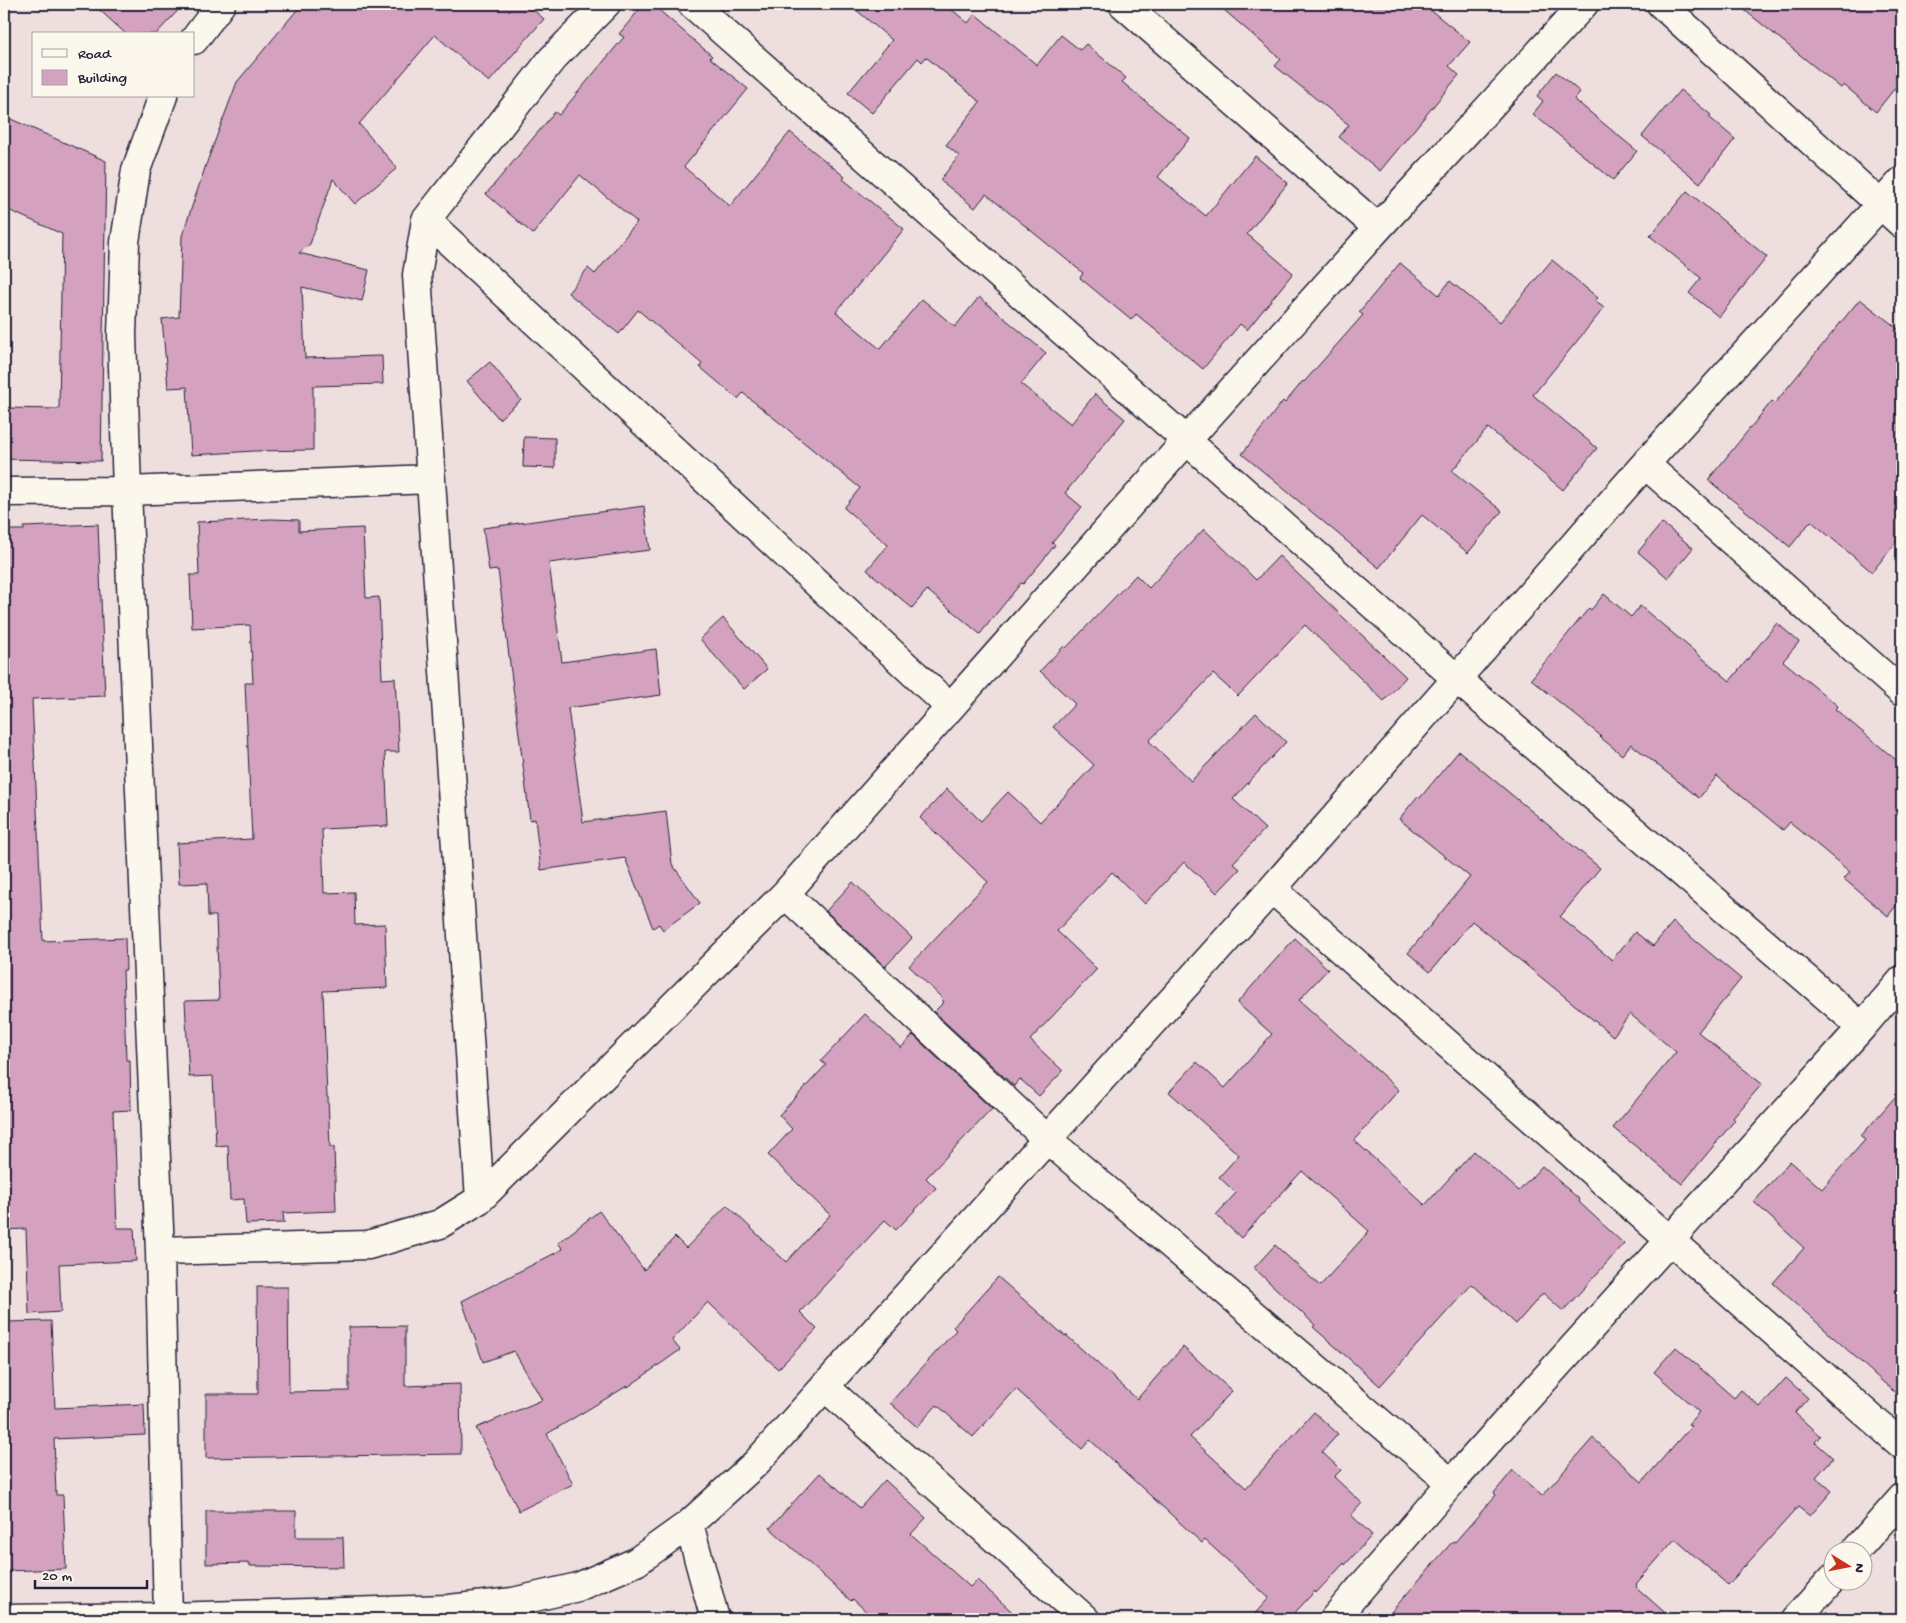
<svg xmlns="http://www.w3.org/2000/svg" width="1906" height="1623" font-family="'Gochi Hand',sans-serif">
	<rect width="100%" height="100%" fill="#efdede"/>
	<filter id="ink" filterUnits="userSpaceOnUse"><feTurbulence type="fractalNoise" baseFrequency=".02" numOctaves="2"/><feDisplacementMap in="SourceGraphic" scale="10" xChannelSelector="R" yChannelSelector="G"/><feConvolveMatrix kernelMatrix="1 2 1 2 8 2 1 2 1" color-interpolation-filters="sRGB"/></filter>
	<g filter="url(#ink)">
		<!-- building -->
		<path fill="#d4a2be" stroke="#22223b" d="M 93,4 L 184,4 L 156,34 L 126,34 Z
			M 302,4 L 526,4 L 544,19 L 489,82 L 435,35 L 359,124 L 397,168 L 355,204 L 333,179 L 310,244 L 299,253 L 369,270 L 362,301 L 302,287 L 305,358 L 382,356 L 383,384 L 313,386 L 313,450 L 254,451 L 191,455 L 187,387 L 168,388 L 162,319 L 179,317 L 182,236 L 207,162 L 237,82 Z
			M 644,4 L 652,4 L 712,56 L 710,58 L 748,89 L 684,167 L 730,206 L 790,132 L 845,177 L 843,179 L 904,229 L 836,312 L 880,349 L 922,299 L 955,327 L 979,297 L 1046,353 L 1021,384 L 1071,424 L 1095,394 L 1125,419 L 1065,493 L 1082,507 L 1052,543 L 1055,545 L 1039,565 L 1023,584 L 1021,583 L 980,634 L 927,590 L 912,608 L 867,570 L 888,545 L 844,508 L 860,488 L 743,393 L 738,399 L 700,367 L 702,364 L 638,310 L 619,334 L 568,293 L 588,268 L 595,274 L 637,222 L 580,175 L 533,234 L 486,194 L 555,112 L 559,115 L 624,37 L 619,34 Z
			M 849,4 L 945,4 L 968,23 L 975,14 L 1037,65 L 1061,35 L 1080,50 L 1086,44 L 1126,78 L 1122,82 L 1190,138 L 1158,177 L 1206,216 L 1255,156 L 1288,183 L 1247,234 L 1293,273 L 1247,330 L 1240,324 L 1203,369 L 1136,314 L 1131,320 L 1080,278 L 1083,273 L 986,194 L 975,208 L 940,180 L 959,156 L 946,145 L 980,102 L 926,57 L 922,62 L 918,58 L 872,113 L 848,93 L 892,40 Z
			M 1217,4 L 1423,4 L 1470,42 L 1449,66 L 1459,75 L 1380,171 L 1339,137 L 1349,125 L 1275,66 L 1281,59 Z
			M 1737,4 L 1902,4 L 1902,79 L 1876,112 L 1844,85 L 1841,88 Z
			M 1556,72 L 1580,92 L 1574,99 L 1637,151 L 1613,180 L 1533,114 L 1543,101 L 1537,96 Z
			M 1680,90 L 1711,115 L 1709,117 L 1735,139 L 1700,183 L 1642,136 Z
			M 4,116 L 106,161 L 101,461 L 4,459 L 4,408 L 59,409 L 62,234 L 4,208 Z
			M 1687,191 L 1767,257 L 1719,317 L 1689,293 L 1701,278 L 1650,236 Z
			M 1552,260 L 1598,298 L 1595,301 L 1604,308 L 1533,395 L 1597,448 L 1563,490 L 1488,428 L 1452,471 L 1502,511 L 1468,553 L 1422,515 L 1379,568 L 1242,454 L 1283,401 L 1285,403 L 1303,381 L 1304,382 L 1363,315 L 1359,312 L 1400,263 L 1439,295 L 1450,281 L 1500,322 Z
			M 1860,299 L 1902,332 L 1902,535 L 1872,572 L 1811,521 L 1790,547 L 1708,480 L 1772,401 L 1775,403 Z
			M 490,362 L 521,400 L 499,419 L 467,381 Z
			M 524,437 L 555,438 L 555,468 L 523,467 Z
			M 644,506 L 650,550 L 549,563 L 562,662 L 656,649 L 661,695 L 568,708 L 583,822 L 666,811 L 672,864 L 700,903 L 663,930 L 659,924 L 653,928 L 625,858 L 541,870 L 535,819 L 530,820 L 498,570 L 489,571 L 483,528 Z
			M 272,519 L 299,520 L 299,531 L 363,528 L 366,598 L 379,597 L 382,679 L 395,678 L 399,752 L 385,752 L 388,826 L 322,829 L 324,893 L 354,892 L 355,925 L 385,924 L 387,988 L 323,991 L 327,1097 L 328,1097 L 330,1147 L 334,1147 L 336,1211 L 283,1213 L 284,1223 L 246,1224 L 244,1199 L 230,1200 L 228,1145 L 216,1146 L 213,1076 L 189,1077 L 185,1001 L 219,1000 L 216,916 L 208,916 L 207,883 L 179,884 L 177,843 L 252,839 L 245,683 L 253,683 L 250,625 L 192,628 L 190,575 L 199,575 L 197,522 Z
			M 1662,523 L 1693,548 L 1668,578 L 1638,552 Z
			M 98,524 L 105,696 L 32,699 L 43,941 L 125,938 L 126,970 L 123,970 L 126,1060 L 130,1060 L 131,1110 L 113,1111 L 117,1228 L 134,1228 L 136,1261 L 59,1264 L 61,1312 L 29,1314 L 26,1229 L 4,1230 L 4,530 L 24,530 L 24,527 Z
			M 1204,529 L 1256,580 L 1279,556 L 1406,677 L 1384,701 L 1305,625 L 1238,696 L 1213,674 L 1149,741 L 1191,781 L 1256,713 L 1286,742 L 1233,799 L 1265,829 L 1233,863 L 1240,869 L 1217,893 L 1184,862 L 1145,904 L 1112,872 L 1057,931 L 1097,969 L 1030,1040 L 1063,1071 L 1039,1096 L 1020,1079 L 1014,1086 L 934,1012 L 944,1002 L 941,999 L 942,998 L 909,966 L 988,882 L 920,818 L 947,789 L 981,821 L 1008,792 L 1040,822 L 1094,765 L 1053,727 L 1075,704 L 1040,671 L 1064,646 L 1066,648 L 1136,575 L 1149,588 Z
			M 1604,594 L 1631,617 L 1640,606 L 1730,681 L 1777,623 L 1799,642 L 1783,661 L 1838,706 L 1835,709 L 1902,765 L 1902,898 L 1888,916 L 1844,879 L 1850,872 L 1790,822 L 1783,830 L 1717,776 L 1699,798 L 1631,744 L 1622,755 L 1600,737 L 1601,736 L 1531,679 L 1589,608 L 1591,610 Z
			M 723,618 L 767,669 L 744,689 L 700,639 Z
			M 1459,751 L 1600,868 L 1560,917 L 1612,960 L 1635,932 L 1653,946 L 1673,922 L 1741,979 L 1698,1032 L 1762,1084 L 1733,1118 L 1735,1120 L 1682,1184 L 1613,1128 L 1676,1052 L 1630,1014 L 1613,1036 L 1472,921 L 1430,972 L 1408,953 L 1470,877 L 1399,819 L 1417,797 L 1419,799 Z
			M 853,882 L 912,938 L 885,967 L 826,911 Z
			M 1295,938 L 1328,969 L 1299,1000 L 1399,1090 L 1354,1140 L 1425,1205 L 1474,1151 L 1519,1191 L 1542,1166 L 1580,1200 L 1579,1202 L 1624,1244 L 1563,1311 L 1543,1293 L 1516,1324 L 1472,1284 L 1380,1386 L 1313,1327 L 1315,1325 L 1254,1268 L 1275,1245 L 1320,1286 L 1369,1231 L 1302,1171 L 1241,1238 L 1216,1215 L 1236,1193 L 1219,1177 L 1239,1155 L 1169,1092 L 1197,1062 L 1225,1088 L 1272,1034 L 1237,1003 Z
			M 865,1014 L 901,1048 L 913,1035 L 992,1109 L 926,1178 L 936,1188 L 896,1230 L 885,1220 L 800,1312 L 817,1329 L 778,1369 L 708,1302 L 672,1340 L 680,1350 L 628,1387 L 627,1386 L 547,1434 L 573,1484 L 519,1511 L 476,1428 L 542,1400 L 514,1351 L 483,1362 L 462,1301 L 563,1249 L 558,1243 L 599,1211 L 644,1270 L 675,1237 L 686,1248 L 727,1205 L 786,1262 L 830,1215 L 768,1155 L 792,1129 L 779,1115 L 826,1065 L 821,1061 Z
			M 1902,1089 L 1902,1399 L 1773,1283 L 1804,1248 L 1754,1202 L 1790,1161 L 1822,1189 L 1865,1140 L 1861,1136 Z
			M 998,1277 L 1065,1336 L 1066,1335 L 1137,1399 L 1183,1347 L 1232,1391 L 1190,1437 L 1246,1488 L 1314,1412 L 1338,1434 L 1322,1452 L 1341,1470 L 1334,1477 L 1362,1503 L 1351,1515 L 1372,1535 L 1345,1565 L 1344,1563 L 1316,1593 L 1315,1591 L 1289,1619 L 1250,1619 L 1269,1598 L 1205,1540 L 1202,1543 L 1090,1440 L 1082,1449 L 1016,1389 L 973,1437 L 937,1405 L 917,1427 L 890,1403 L 956,1330 L 953,1327 Z
			M 257,1287 L 288,1287 L 289,1392 L 349,1391 L 349,1327 L 405,1326 L 405,1386 L 460,1384 L 461,1454 L 206,1458 L 206,1394 L 258,1394 Z
			M 51,1321 L 55,1408 L 144,1404 L 145,1435 L 54,1439 L 56,1495 L 63,1495 L 66,1569 L 4,1571 L 4,1322 Z
			M 1676,1347 L 1734,1398 L 1741,1390 L 1760,1407 L 1786,1378 L 1808,1398 L 1795,1413 L 1820,1436 L 1815,1442 L 1833,1458 L 1816,1477 L 1832,1491 L 1810,1516 L 1798,1507 L 1728,1585 L 1675,1539 L 1636,1584 L 1637,1585 L 1636,1587 L 1672,1619 L 1385,1619 L 1453,1541 L 1455,1542 L 1496,1495 L 1494,1493 L 1513,1470 L 1542,1496 L 1593,1438 L 1642,1482 L 1691,1426 L 1688,1424 L 1699,1412 L 1654,1372 Z
			M 820,1473 L 860,1508 L 885,1480 L 926,1518 L 911,1534 L 970,1587 L 977,1580 L 1020,1619 L 874,1619 L 853,1599 L 851,1601 L 770,1528 Z
			M 206,1511 L 296,1511 L 296,1537 L 343,1537 L 344,1567 L 250,1566 L 250,1563 L 206,1564 Z"/>
		<g fill="none" stroke-linecap="round" stroke-linejoin="round">
			<!-- minor casing -->
			<g stroke="#22223b" stroke-width="31">
				<path id="minor" d="M 692,4 L 1457,679 L 1862,1027
					M 1123,4 L 1378,228
					M 1661,4 L 1902,224
					M 194,40 L 221,4
					M 163,96 L 136,170 L 125,242 L 122,335 L 127,491 L 160,1251 L 168,1619
					M 426,220 L 950,707
					M 1645,464 L 1902,692
					M 4,492 L 127,491 L 431,479
					M 1272,889 L 1902,1445
					M 785,894 L 1047,1139 L 1451,1483
					M 480,1199 L 417,275 L 426,220 L 552,59 L 606,4
					M 160,1251 L 368,1245 L 440,1224 L 480,1199 L 785,894 L 1186,441 L 1378,228 L 1584,4
					M 824,1386 L 1085,1619
					M 689,1524 L 715,1619
					M 1856,1550 L 1902,1498
					M 4,1619 L 167,1617 L 449,1609 L 513,1602 L 578,1587 L 636,1562 L 689,1524 L 756,1463 L 1272,889 L 1645,464 L 1902,181
					M 1334,1619 L 1451,1483 L 1862,1027 L 1902,980
					M 1796,1619 L 1834,1577"/>
			</g>
			<!-- minor -->
			<use href="#minor" stroke="#fbf7ec" stroke-width="28"/>
		</g>
	</g>
	<!-- margin -->
	<rect width="1906" height="1623" fill="none" stroke="#fbf7ec" stroke-width="20"/>
	<rect x="10" y="10" width="1886" height="1603" fill="none" stroke="#22223b" stroke-width="2" filter="url(#ink)"/>
	<!-- legend -->
	<rect x="32" y="32" width="162" height="65" fill="#fbf7ec" stroke="#a4a2a5"/>
	<rect x="42" y="49" width="25" height="8" fill="#fbf7ec" stroke="#a4a2a5"/>
	<text x="78" y="58" font-size="15" fill="#22223b">Road</text>
	<rect x="42" y="70" width="25" height="15" fill="#d4a2be" stroke="#a4a2a5"/>
	<text x="78" y="82" font-size="15" fill="#22223b">Building</text>
	<!-- north arrow -->
	<g transform="translate(1848 1566) rotate(100)"><circle r="24" fill="#fbf7ec" stroke="#a4a2a5"/>
	<path d="M0-4L9 19L0 12L-9 19Z" fill="#c8321e"/>
	<text y="-8" font-size="14" font-weight="bold" text-anchor="middle" fill="#22223b">N</text>
	</g>
	<!-- scale -->
	<path d="M35 1580v8h112v-8" fill="none" stroke="#22223b" stroke-width="2.5"/>
	<text x="42" y="1580" font-size="15" fill="#22223b" stroke="#fbf7ec" stroke-width="4" paint-order="stroke">20 m</text>
</svg>
